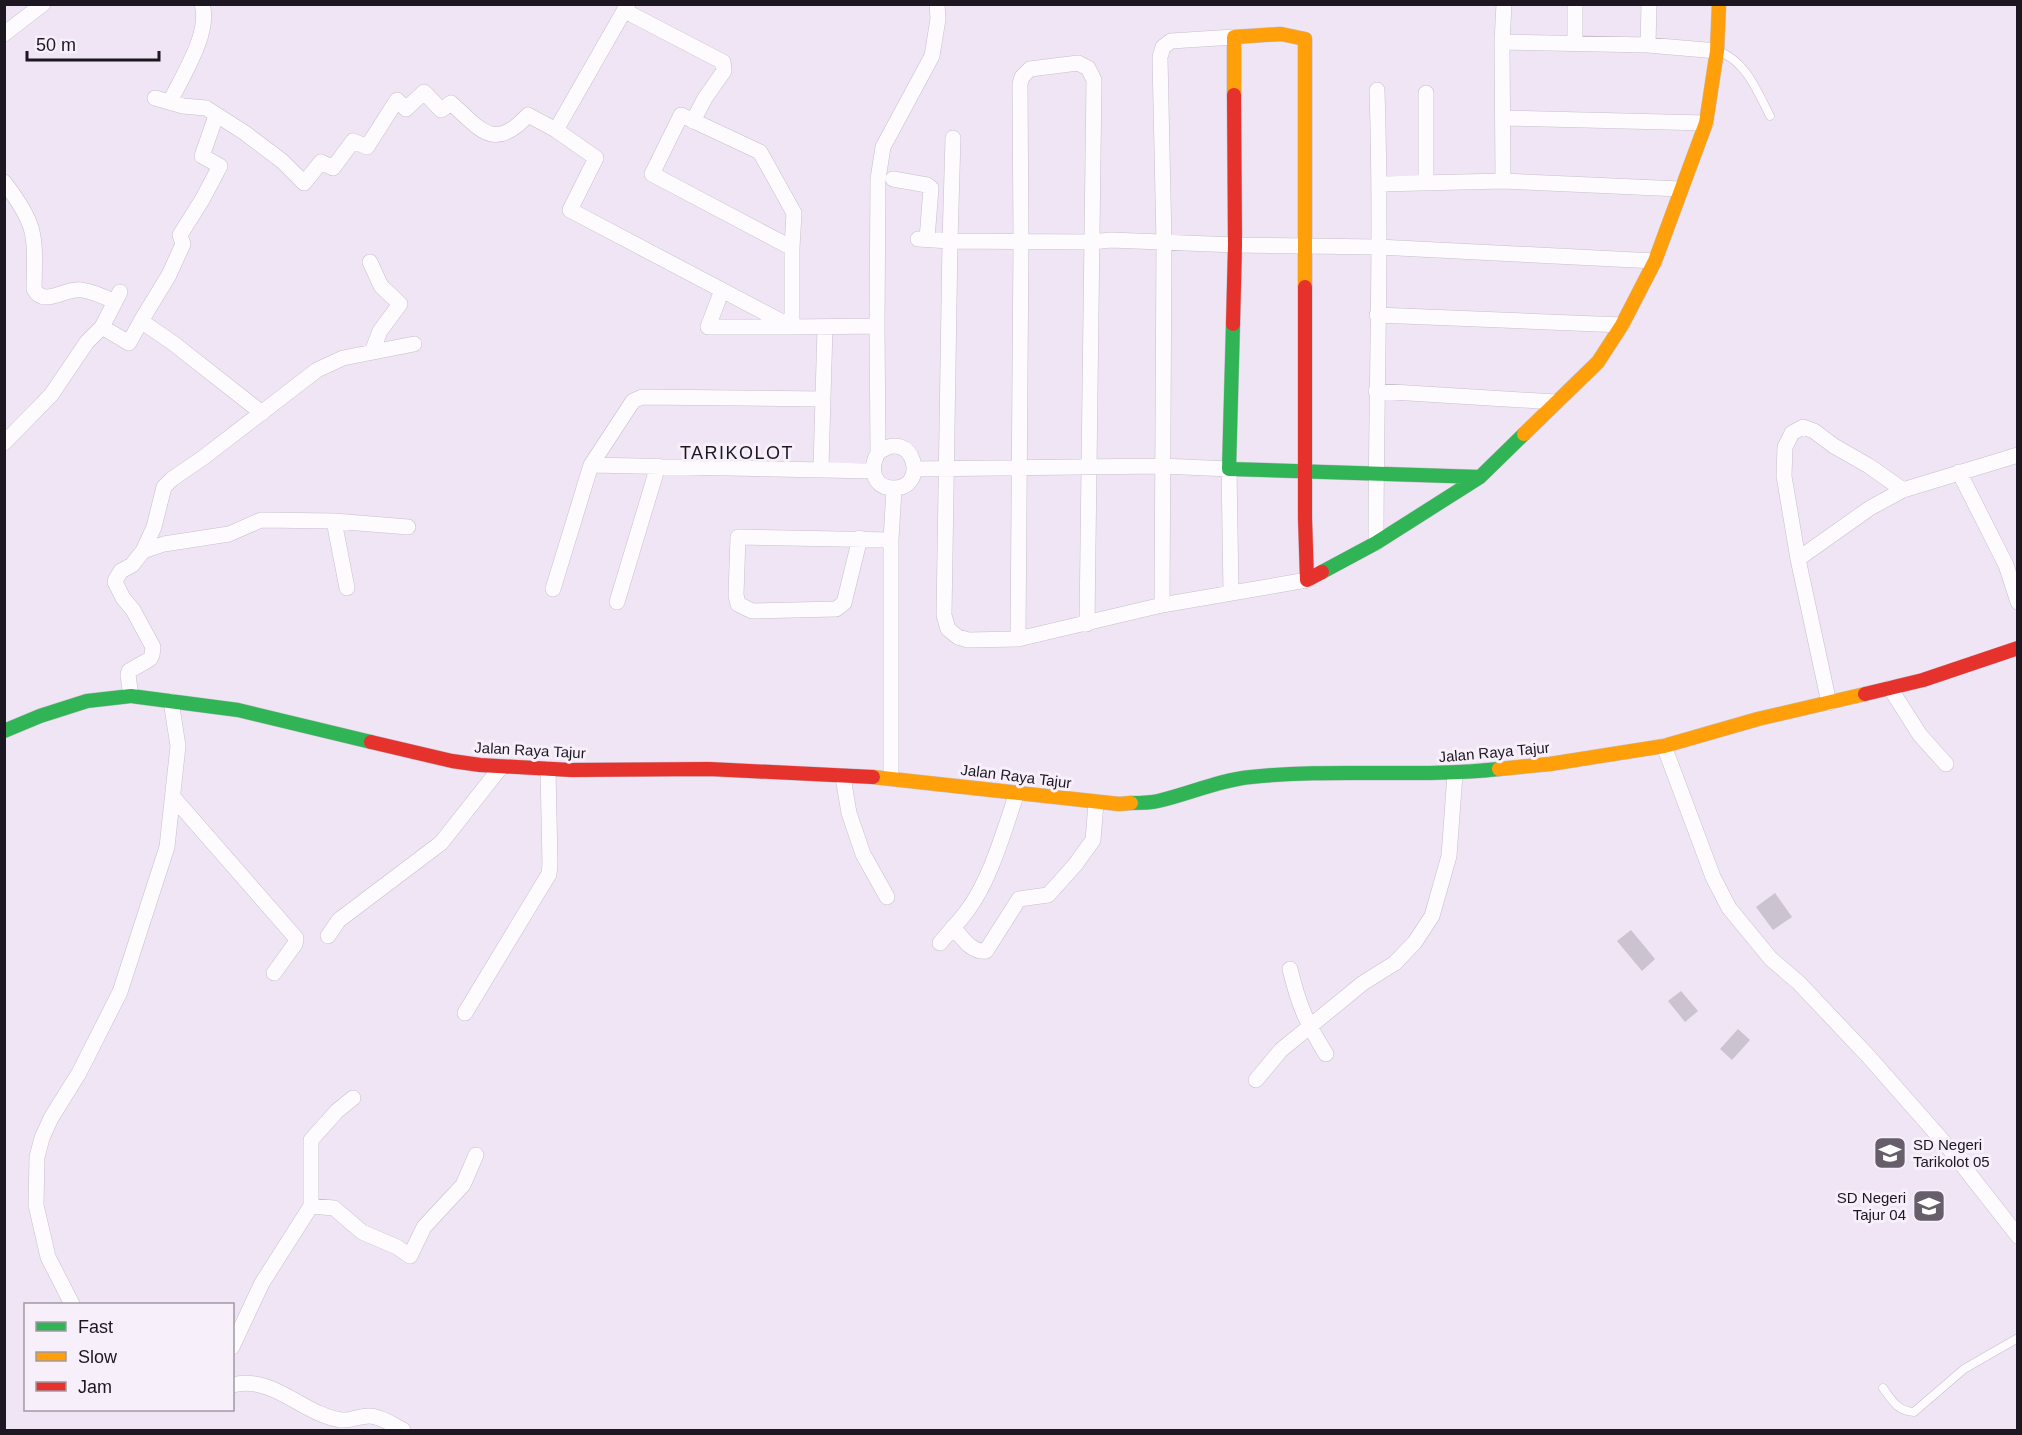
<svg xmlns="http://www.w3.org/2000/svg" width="2022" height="1435" font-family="Arial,sans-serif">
	<rect width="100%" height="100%" fill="#efe5f4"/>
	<!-- building -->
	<path fill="#cbc3cf" d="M 1775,893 L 1792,917 L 1773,930 L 1756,907 Z
		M 1631,930 L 1655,959 L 1642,971 L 1617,941 Z
		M 1681,991 L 1698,1011 L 1685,1022 L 1668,1001 Z
		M 1738,1029 L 1750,1040 L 1732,1060 L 1720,1049 Z"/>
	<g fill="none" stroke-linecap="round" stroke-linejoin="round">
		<!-- lane casing -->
		<g stroke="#c7c0cc" stroke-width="9">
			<path id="lane" d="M 1718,51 C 1746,61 1757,91 1770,116
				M 1883,1388 C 1892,1400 1897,1411 1914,1412 L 1964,1369 L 2018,1338"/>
		</g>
		<!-- street casing -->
		<g stroke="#c7c0cc" stroke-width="16">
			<path id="street" d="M 625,11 L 723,62 L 724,71 L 705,98 L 693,121
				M 4,34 L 43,4
				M 1502,42 L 1504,4
				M 1575,42 L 1575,4
				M 1648,45 L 1649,4
				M 155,98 L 183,106 L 206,108 L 245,133 L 282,161 L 304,183 L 321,162 L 333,168 L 353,141 L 367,147 L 397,100 L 406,109 L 424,92 L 441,110 L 451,103 C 481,130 494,152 528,115 L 556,130 L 596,158 L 570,210 L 792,327 L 877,326 L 878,453 C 870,467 872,487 892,488 C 931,490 913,425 878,453
				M 170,102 C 182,76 211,33 202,4
				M 216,116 L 202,156 L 220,166 L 202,200 L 180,235 L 183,244 L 169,275 L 141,321 L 173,343 L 262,413
				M 1503,118 L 1706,123
				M 556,130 L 628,4
				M 893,179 L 927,185 L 931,188 L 927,239
				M 1503,181 L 1502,42 L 1648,45 L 1717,51
				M 4,182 C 38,226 35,236 34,289 C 44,308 66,287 82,290 C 93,292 105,297 115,302
				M 1426,182 L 1426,93
				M 1380,184 L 1503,181 L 1680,189
				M 918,239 L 950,241 L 953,138
				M 370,262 L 381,286 L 400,304 L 380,331 L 372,352
				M 722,290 L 708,327 L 792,327 L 792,248 L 794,213 L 760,152 L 681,115 L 652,174 L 792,248
				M 1377,315 L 1622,325
				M 877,326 L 878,179 L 883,147 L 932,56 L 938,19 L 937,4
				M 102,327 L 129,343 L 141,321
				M 1376,391 L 1556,402
				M 4,443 L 51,395 L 87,342 L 102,327 L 120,292
				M 591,465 L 873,471
				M 821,468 L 825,327
				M 915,469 L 1162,466 L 1229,469 L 1231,592
				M 1959,472 L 2006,565 L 2018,602
				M 334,521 L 347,588
				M 860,538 L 844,603 L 836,609 L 752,611 L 738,604 L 736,595 L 738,537 L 891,540
				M 1376,543 C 1376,392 1382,241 1377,90
				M 143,551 L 164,544 L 229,534 L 261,520 L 334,521 L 408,527
				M 1798,559 L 1870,508 L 1903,490 L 2018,455
				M 1307,580 L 1162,605 L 1018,639 L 968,640 L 958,637 L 948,629 L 944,615 L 950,241 L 1092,242 L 1111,240 L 1235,245 L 1378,247 L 1655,261
				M 553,589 L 591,465 L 633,401 L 642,397 L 821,399
				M 617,602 L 658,466
				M 1162,605 L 1164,243 L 1160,57 L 1163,47 L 1171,41 L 1234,37
				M 1018,639 L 1021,242 L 1020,84 L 1022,77 L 1030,69 L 1078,63 L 1088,68 L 1094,80 L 1087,624
				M 1890,688 L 1920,735 L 1946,764
				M 131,696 L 128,675 L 129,671 L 150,659 L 152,655 L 153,647 L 133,610 L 123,598 L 115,582 L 116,579 L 121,571 L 132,565 L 143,551 L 154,527 L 164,487 L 172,479 L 204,457 L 317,370 L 343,358 L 414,344
				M 1829,703 L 1798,559 L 1784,476 L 1785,447 L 1792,433 L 1803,427 L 1814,431 L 1834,446 L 1869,466 L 1903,490
				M 1664,746 L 1713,877 L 1729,908 L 1771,959 L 1799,983 L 1869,1057 L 1949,1148 L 2018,1236
				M 843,777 L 849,813 L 863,854 L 887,897
				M 891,778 L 891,540 L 894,489
				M 173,797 L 296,938 L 295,944 L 274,973
				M 953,927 C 962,937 971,953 986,951 L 1019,899 L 1048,895 L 1075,865 L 1093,840 L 1096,803
				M 328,936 L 339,920 L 441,843 L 501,767
				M 940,943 C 949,932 959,922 967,911 C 991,879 1004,830 1017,793
				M 1290,969 C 1299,1006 1306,1022 1326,1054
				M 465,1013 L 549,874 L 550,864 L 548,769
				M 1256,1080 L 1281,1050 L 1363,983 L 1395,963 L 1415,942 L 1432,916 L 1449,856 L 1455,774
				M 311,1206 L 334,1208 L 362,1232 L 397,1247 L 410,1256 L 424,1227 L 463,1185 L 476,1155
				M 72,1304 L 48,1257 L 36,1205 L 37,1157 L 42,1138 L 51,1118 L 79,1073 L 120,992 L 167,847 L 178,746 L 171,701
				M 232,1347 L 262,1283 L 311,1206 L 311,1140 L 337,1111 L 353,1098
				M 232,1385 C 272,1374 304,1415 341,1420 C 350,1421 360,1416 369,1416 C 380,1416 393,1425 403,1430"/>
		</g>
		<!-- fast casing -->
		<g stroke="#c7c0cc" stroke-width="15">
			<path id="fast" d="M 1233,324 L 1229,469 L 1480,477
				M 1322,572 L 1376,543 L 1480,477 L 1524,434
				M 4,731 L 40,716 L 87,701 L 131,696 L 238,710 L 371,742
				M 1131,803 C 1140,803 1150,803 1158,801 C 1189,794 1219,780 1251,777 C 1334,768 1416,778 1499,769"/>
		</g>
		<!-- slow casing -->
		<g stroke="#c7c0cc" stroke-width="15">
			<path id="slow" d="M 1234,95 L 1234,37 L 1281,34 L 1305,39 L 1305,287
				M 1524,434 L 1598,362 L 1622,325 L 1655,261 L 1706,123 L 1717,51 L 1719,4
				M 1499,769 L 1550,764 L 1664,746 L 1758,719 L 1865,694
				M 873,777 L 1119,804 L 1131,803"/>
		</g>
		<!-- jam casing -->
		<g stroke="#c7c0cc" stroke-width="15">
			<path id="jam" d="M 1305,287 L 1305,518 L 1307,580 L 1322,572
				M 1233,324 L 1235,245 L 1234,95
				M 1865,694 L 1923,680 L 2018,648
				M 371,742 L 452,761 L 480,765 L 571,770 L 709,769 L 873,777"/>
		</g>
		<!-- lane -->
		<use href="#lane" stroke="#fdfbfd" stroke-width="8"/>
		<!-- street -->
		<use href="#street" stroke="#fdfbfd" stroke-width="15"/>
		<!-- fast -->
		<use href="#fast" stroke="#30b455" stroke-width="14"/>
		<!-- slow -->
		<use href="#slow" stroke="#ff9f0a" stroke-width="14"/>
		<!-- jam -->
		<use href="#jam" stroke="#e5322d" stroke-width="14"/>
	</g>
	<!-- icons -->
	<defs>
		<g id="school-square" transform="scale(1.725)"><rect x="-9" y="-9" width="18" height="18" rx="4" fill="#665f6b" stroke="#f7f0fb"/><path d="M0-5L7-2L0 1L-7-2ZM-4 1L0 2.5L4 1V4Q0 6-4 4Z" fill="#fff"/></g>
	</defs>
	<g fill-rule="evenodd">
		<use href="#school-square" x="1890" y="1153"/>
		<use href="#school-square" x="1929" y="1206"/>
	</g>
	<g text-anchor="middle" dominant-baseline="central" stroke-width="6" stroke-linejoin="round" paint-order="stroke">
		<!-- street labels -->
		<g font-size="15" fill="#1d1721" stroke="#f7f0fb">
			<text transform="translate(530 750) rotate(3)">Jalan Raya Tajur</text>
			<text transform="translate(1494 752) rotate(-5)">Jalan Raya Tajur</text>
			<text transform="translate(1016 776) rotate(7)">Jalan Raya Tajur</text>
		</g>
		<!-- poi labels -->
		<g font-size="15" fill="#1d1721" stroke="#f7f0fb" text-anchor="start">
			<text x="1913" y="1144">SD Negeri<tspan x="1913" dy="17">Tarikolot 05</tspan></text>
			<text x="1906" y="1197" text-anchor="end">SD Negeri<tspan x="1906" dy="17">Tajur 04</tspan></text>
		</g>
		<!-- quarter labels -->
		<g font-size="18" letter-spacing="1.5" fill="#1d1721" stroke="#f7f0fb">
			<text x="737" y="453">TARIKOLOT</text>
		</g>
	</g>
	<!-- border -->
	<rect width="2022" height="1435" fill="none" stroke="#1d1721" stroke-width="12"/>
	<!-- legend -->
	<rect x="24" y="1303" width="210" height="108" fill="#f7f0fb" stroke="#a099a4" stroke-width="1.5"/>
	<rect x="36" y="1322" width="30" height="9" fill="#30b455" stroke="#a099a4" stroke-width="1.5"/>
	<text x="78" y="1333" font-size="18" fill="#1d1721">Fast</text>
	<rect x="36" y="1352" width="30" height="9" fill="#ff9f0a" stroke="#a099a4" stroke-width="1.5"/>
	<text x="78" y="1363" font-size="18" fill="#1d1721">Slow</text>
	<rect x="36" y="1382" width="30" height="9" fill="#e5322d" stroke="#a099a4" stroke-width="1.5"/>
	<text x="78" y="1393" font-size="18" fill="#1d1721">Jam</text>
	<!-- scale -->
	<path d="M27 51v9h132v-9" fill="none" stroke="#1d1721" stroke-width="3"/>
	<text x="36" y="51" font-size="18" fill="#1d1721" stroke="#f7f0fb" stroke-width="4.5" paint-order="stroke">50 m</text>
</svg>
